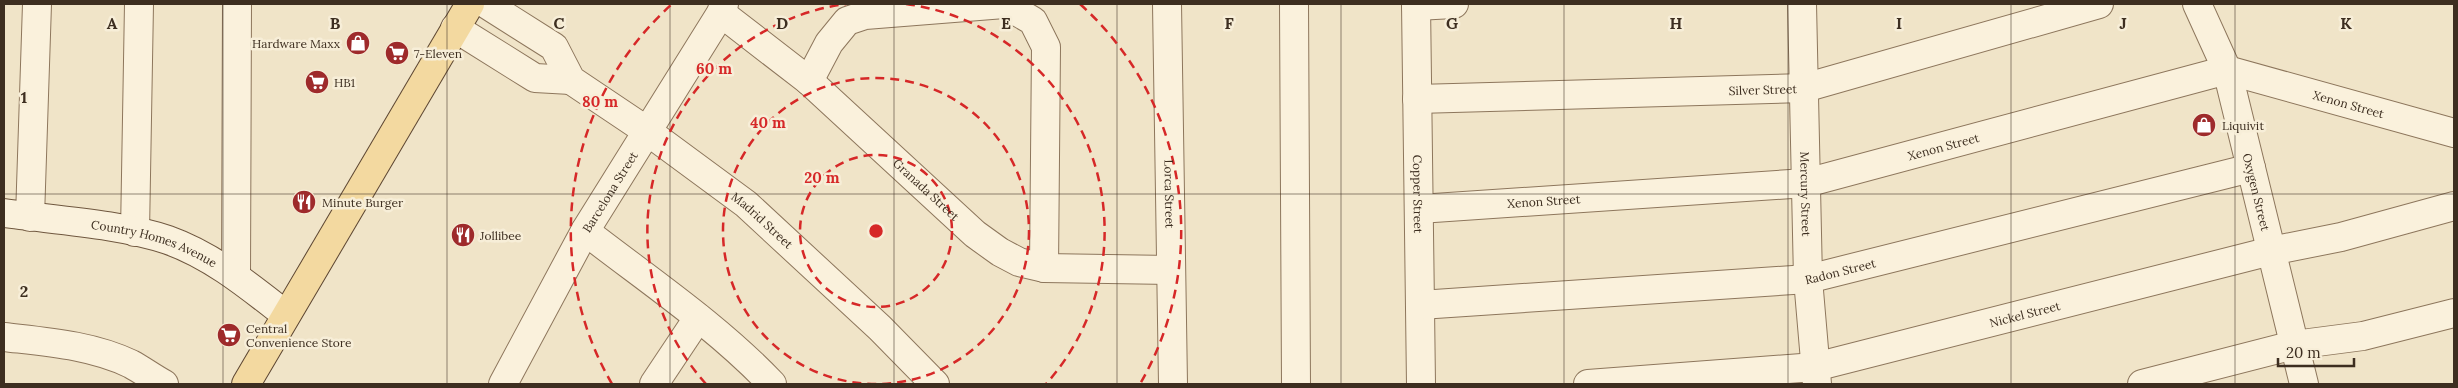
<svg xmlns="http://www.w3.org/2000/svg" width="2458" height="388" font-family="Lora,serif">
	<rect width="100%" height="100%" fill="#f0e4c8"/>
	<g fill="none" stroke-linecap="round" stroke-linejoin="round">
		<!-- street casing -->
		<g stroke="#8d765c" stroke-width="30">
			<g id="street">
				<path id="s1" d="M 486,4 L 554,47 L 571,80 L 647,131 L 746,204 L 880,328 L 935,384"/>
				<path d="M 1004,4 L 1033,21 L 1046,47 L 1044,268"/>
				<path id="s2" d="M 1167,4 L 1173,384"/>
				<path d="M 1294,4 L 1296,384"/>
				<path id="s3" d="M 1416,4 L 1421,384"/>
				<path id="s4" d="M 1802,4 L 1808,279 L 1817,384"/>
				<path id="s5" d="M 2197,4 L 2227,70 L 2304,384"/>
				<path d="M 1416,6 L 1454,4"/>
				<path id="s6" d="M 721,13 L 809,81 L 975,234 L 1000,252 L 1019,262 L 1044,268 L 1171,270"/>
				<path d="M 455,28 L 535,78 L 571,80"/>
				<path d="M 809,81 L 829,43 L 847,21 L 865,15 L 1004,4"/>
				<path id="s7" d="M 1417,99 L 1804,88 L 2099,4"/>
				<path id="s8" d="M 1419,209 L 1806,183 L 2227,70 L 2454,133"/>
				<path d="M 30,217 L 37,4"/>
				<path d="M 585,231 C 648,280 717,326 772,384"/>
				<path d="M 135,232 L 139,4"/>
				<path d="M 236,276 L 237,4"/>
				<path id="s9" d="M 1420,305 L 1808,279 L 2251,168"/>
				<path d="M 4,337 C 47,342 91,345 131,364 C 142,370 153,378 164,384"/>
				<path id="s10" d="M 503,384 L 585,231 L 721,13 L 724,4"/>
				<path d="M 654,384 L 698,318"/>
				<path id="s11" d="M 1588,384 L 1815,367 L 2271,251 L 2341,237 L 2454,206"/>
				<path d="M 2142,384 L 2294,345 L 2363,336 L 2454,313"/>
			</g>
		</g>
		<!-- secondary casing -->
		<g stroke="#6f573f" stroke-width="30">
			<g id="secondary">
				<path id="s12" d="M 4,213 C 54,220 121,224 168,240 C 213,256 250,287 286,315"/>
			</g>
		</g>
		<!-- primary casing -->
		<g stroke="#5b4430" stroke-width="30">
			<path id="primary" d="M 246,384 L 470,4"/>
		</g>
		<!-- street -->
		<use href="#street" stroke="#faf1dc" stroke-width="28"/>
		<!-- secondary -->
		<use href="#secondary" stroke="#faf1dc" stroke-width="28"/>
		<!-- primary -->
		<use href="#primary" stroke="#f3d9a0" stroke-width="28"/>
	</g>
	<!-- grid -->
	<path fill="none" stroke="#3d2e20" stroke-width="1" stroke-opacity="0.55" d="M 223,4 L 223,384M 447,4 L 447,384M 670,4 L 670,384M 894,4 L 894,384M 1117,4 L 1117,384M 1341,4 L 1341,384M 1564,4 L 1564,384M 1788,4 L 1788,384M 2011,4 L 2011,384M 2235,4 L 2235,384M 4,194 L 2454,194"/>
	<!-- distance rings -->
	<g fill="none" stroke="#d62828" stroke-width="2.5" stroke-dasharray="9 6">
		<circle cx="876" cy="231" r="76"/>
		<circle cx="876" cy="231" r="153"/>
		<path d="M706 384A229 229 0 0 1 846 4M906 4A229 229 0 0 1 1046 384"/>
		<path d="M612 384A305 305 0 0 1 672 4M1080 4A305 305 0 0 1 1140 384"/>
	</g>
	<!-- icons -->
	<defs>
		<g id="shop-disc" transform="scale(1.25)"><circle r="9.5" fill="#9e2a2b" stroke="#f7eed8"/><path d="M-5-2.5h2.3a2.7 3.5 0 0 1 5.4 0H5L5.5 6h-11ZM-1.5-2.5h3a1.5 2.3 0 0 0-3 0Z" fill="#fff"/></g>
		<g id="supermarket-disc" transform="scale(1.25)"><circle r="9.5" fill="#9e2a2b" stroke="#f7eed8"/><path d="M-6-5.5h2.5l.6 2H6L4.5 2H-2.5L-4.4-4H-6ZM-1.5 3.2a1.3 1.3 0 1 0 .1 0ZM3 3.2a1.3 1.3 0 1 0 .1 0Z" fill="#fff"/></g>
		<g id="restaurant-disc" transform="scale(1.25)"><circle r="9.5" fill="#9e2a2b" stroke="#f7eed8"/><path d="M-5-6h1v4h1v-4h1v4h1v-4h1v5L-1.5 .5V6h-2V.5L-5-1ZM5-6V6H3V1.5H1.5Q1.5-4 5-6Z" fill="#fff"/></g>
	</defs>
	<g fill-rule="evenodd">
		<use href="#shop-disc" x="358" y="43"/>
		<use href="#supermarket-disc" x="397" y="53"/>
		<use href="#supermarket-disc" x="317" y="82"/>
		<use href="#shop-disc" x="2204" y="125"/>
		<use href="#restaurant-disc" x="304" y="202"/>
		<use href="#restaurant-disc" x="463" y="235"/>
		<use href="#supermarket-disc" x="229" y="335"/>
	</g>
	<g text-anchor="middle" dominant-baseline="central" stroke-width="5" stroke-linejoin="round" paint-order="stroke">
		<!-- poi labels -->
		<g font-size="12" fill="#3d2e20" stroke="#f7eed8" text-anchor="start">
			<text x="340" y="43" text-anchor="end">Hardware Maxx</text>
			<text x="414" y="53">7-Eleven</text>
			<text x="334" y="82">HB1</text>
			<text x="2222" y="125">Liquivit</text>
			<text x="322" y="202">Minute Burger</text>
			<text x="480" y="235">Jollibee</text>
			<text x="246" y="328">Central<tspan x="246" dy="14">Convenience Store</tspan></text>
		</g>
		<!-- street labels -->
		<g font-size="12" fill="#3d2e20" stroke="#f7eed8">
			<text stroke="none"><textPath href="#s7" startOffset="346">Silver Street</textPath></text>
			<text stroke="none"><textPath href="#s8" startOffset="950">Xenon Street</textPath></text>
			<text stroke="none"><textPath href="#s8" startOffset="530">Xenon Street</textPath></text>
			<text stroke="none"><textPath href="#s6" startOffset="271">Granada Street</textPath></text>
			<text stroke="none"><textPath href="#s10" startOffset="220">Barcelona Street</textPath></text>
			<text stroke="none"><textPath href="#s5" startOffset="198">Oxygen Street</textPath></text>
			<text stroke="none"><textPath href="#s2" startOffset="190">Lorca Street</textPath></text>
			<text stroke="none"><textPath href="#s3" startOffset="190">Copper Street</textPath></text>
			<text stroke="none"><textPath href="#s4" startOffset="190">Mercury Street</textPath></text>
			<text stroke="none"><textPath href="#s8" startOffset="125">Xenon Street</textPath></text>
			<text stroke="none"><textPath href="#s1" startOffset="355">Madrid Street</textPath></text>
			<text stroke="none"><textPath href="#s12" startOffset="154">Country Homes Avenue</textPath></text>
			<text stroke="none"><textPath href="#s9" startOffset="422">Radon Street</textPath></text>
			<text stroke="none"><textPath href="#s11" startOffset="444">Nickel Street</textPath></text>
		</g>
	</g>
	<g font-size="16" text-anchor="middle" font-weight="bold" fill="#3d2e20" stroke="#f7eed8" stroke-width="5" stroke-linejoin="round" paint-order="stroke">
		<text x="112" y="29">A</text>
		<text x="335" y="29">B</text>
		<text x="559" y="29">C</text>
		<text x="782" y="29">D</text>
		<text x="1006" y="29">E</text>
		<text x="1229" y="29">F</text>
		<text x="1452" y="29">G</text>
		<text x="1676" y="29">H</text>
		<text x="1899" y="29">I</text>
		<text x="2123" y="29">J</text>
		<text x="2346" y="29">K</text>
		<text x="24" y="103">1</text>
		<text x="24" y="297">2</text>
	</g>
	<circle cx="876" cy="231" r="8" fill="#d62828" stroke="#f7eed8" stroke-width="2.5"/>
	<g font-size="15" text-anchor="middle" font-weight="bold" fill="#d62828" stroke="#f7eed8" stroke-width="5" stroke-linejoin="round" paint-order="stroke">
		<text x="714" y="74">60 m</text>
		<text x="600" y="107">80 m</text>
		<text x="768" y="128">40 m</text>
		<text x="822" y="183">20 m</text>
	</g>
	<!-- border -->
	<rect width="2458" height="388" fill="none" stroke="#3d2e20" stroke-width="10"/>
	<!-- scale -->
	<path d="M2278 358v8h76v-8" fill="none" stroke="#3d2e20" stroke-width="2.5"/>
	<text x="2286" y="358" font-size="15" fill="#3d2e20" stroke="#f7eed8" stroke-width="4" paint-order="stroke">20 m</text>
</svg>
